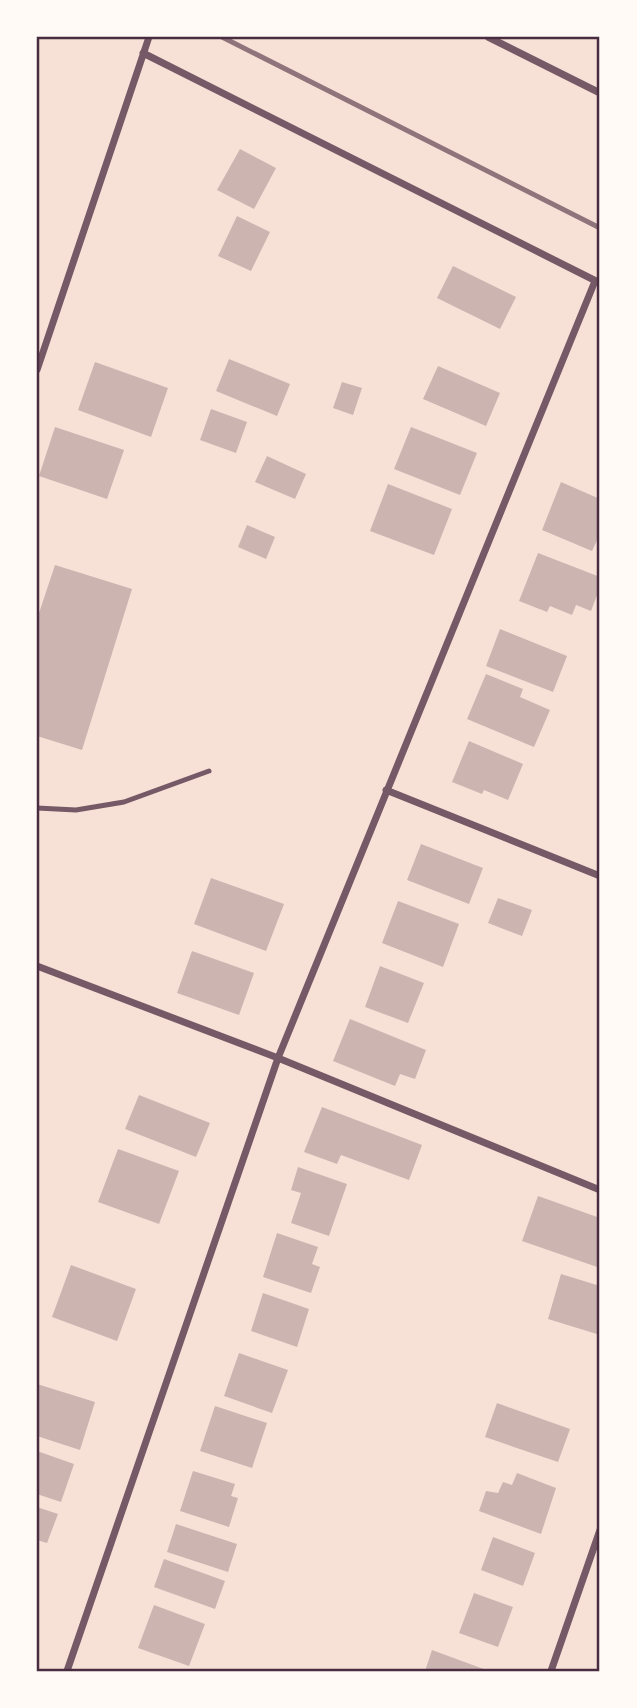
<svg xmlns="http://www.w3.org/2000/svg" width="637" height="1708" font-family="'Public Sans',sans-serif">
	<rect width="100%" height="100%" fill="#f7e1d7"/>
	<!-- building -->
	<path fill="#ccb4b1" d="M 240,149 L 276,168 L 254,209 L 217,190 Z
		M 237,216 L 270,232 L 251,271 L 218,256 Z
		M 453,266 L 516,297 L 500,329 L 437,298 Z
		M 229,359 L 290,384 L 277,416 L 216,391 Z
		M 95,362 L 168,388 L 151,437 L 78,410 Z
		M 438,366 L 500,393 L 486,426 L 423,399 Z
		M 342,382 L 362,388 L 353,415 L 333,408 Z
		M 211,409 L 247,422 L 236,453 L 200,440 Z
		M 55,427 L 124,450 L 107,499 L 39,476 Z
		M 411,427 L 477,453 L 460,495 L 394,469 Z
		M 267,456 L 306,474 L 295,499 L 255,482 Z
		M 561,482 L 600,499 L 600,537 L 599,536 L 592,551 L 542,530 Z
		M 388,484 L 452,509 L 434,555 L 370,531 Z
		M 247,525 L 275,537 L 266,559 L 238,547 Z
		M 538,553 L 600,577 L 600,587 L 591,611 L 576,605 L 572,615 L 550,606 L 547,612 L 519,601 Z
		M 55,565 L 132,589 L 82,750 L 37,736 L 37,619 Z
		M 500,629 L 567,656 L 553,692 L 486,666 Z
		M 486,674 L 523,689 L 520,697 L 550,710 L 534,747 L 467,719 Z
		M 469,741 L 523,764 L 508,800 L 484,790 L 482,794 L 452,782 Z
		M 421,844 L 483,868 L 469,904 L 407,880 Z
		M 211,878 L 284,904 L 266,951 L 194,924 Z
		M 498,898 L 532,910 L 522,936 L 488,923 Z
		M 398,901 L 459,924 L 443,967 L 382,943 Z
		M 192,951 L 254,973 L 239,1015 L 177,993 Z
		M 380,966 L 424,983 L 408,1023 L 365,1007 Z
		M 350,1019 L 426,1050 L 415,1079 L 400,1074 L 395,1086 L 333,1061 Z
		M 139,1095 L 210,1123 L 196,1157 L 125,1129 Z
		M 322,1107 L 422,1145 L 409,1180 L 341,1155 L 337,1164 L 304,1152 Z
		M 118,1149 L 179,1171 L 159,1224 L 98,1202 Z
		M 298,1167 L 347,1184 L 329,1236 L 291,1223 L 301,1193 L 291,1190 Z
		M 538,1196 L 600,1218 L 600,1268 L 522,1241 Z
		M 277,1233 L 318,1247 L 312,1264 L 320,1267 L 311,1293 L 263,1277 Z
		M 71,1265 L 136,1289 L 117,1341 L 52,1317 Z
		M 561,1274 L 600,1286 L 600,1335 L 548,1319 Z
		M 263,1293 L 309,1309 L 297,1347 L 251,1331 Z
		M 239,1353 L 288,1370 L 272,1413 L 224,1396 Z
		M 37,1384 L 95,1402 L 80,1450 L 37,1436 Z
		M 497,1403 L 570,1429 L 558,1462 L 485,1437 Z
		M 215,1406 L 267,1423 L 252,1468 L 200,1451 Z
		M 37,1451 L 74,1464 L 61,1502 L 37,1494 Z
		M 193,1471 L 235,1484 L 231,1496 L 238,1498 L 229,1527 L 180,1511 Z
		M 517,1473 L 556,1488 L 541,1534 L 479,1511 L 486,1491 L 498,1493 L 503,1482 L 512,1485 Z
		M 37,1507 L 58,1514 L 47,1543 L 37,1540 Z
		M 176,1524 L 237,1544 L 228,1572 L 167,1552 Z
		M 493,1537 L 535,1553 L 523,1586 L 481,1570 Z
		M 164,1559 L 225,1581 L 215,1609 L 154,1587 Z
		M 474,1593 L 513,1607 L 498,1647 L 459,1633 Z
		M 154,1605 L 205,1624 L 189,1666 L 138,1648 Z
		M 432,1650 L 489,1671 L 425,1671 Z"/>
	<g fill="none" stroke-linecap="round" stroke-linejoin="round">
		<!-- service -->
		<path stroke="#755966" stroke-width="5" d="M 37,808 L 76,810 L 124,802 L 209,771"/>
		<!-- minor -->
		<path stroke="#755966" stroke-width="7" d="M 488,37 L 600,93
			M 143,53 L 600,283
			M 37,370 L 149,37
			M 386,790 L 600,876
			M 37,966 L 278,1058 L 600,1190
			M 67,1671 L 278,1058 L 595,281
			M 551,1671 L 600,1530"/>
		<!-- rail -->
		<path stroke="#8f747c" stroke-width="5" d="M 222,37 L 600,228"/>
	</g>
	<!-- border -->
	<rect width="637" height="1708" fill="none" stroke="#fffaf5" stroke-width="77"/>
	<rect x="38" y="38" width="560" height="1632" fill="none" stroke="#4a2c40" stroke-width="2.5"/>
</svg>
